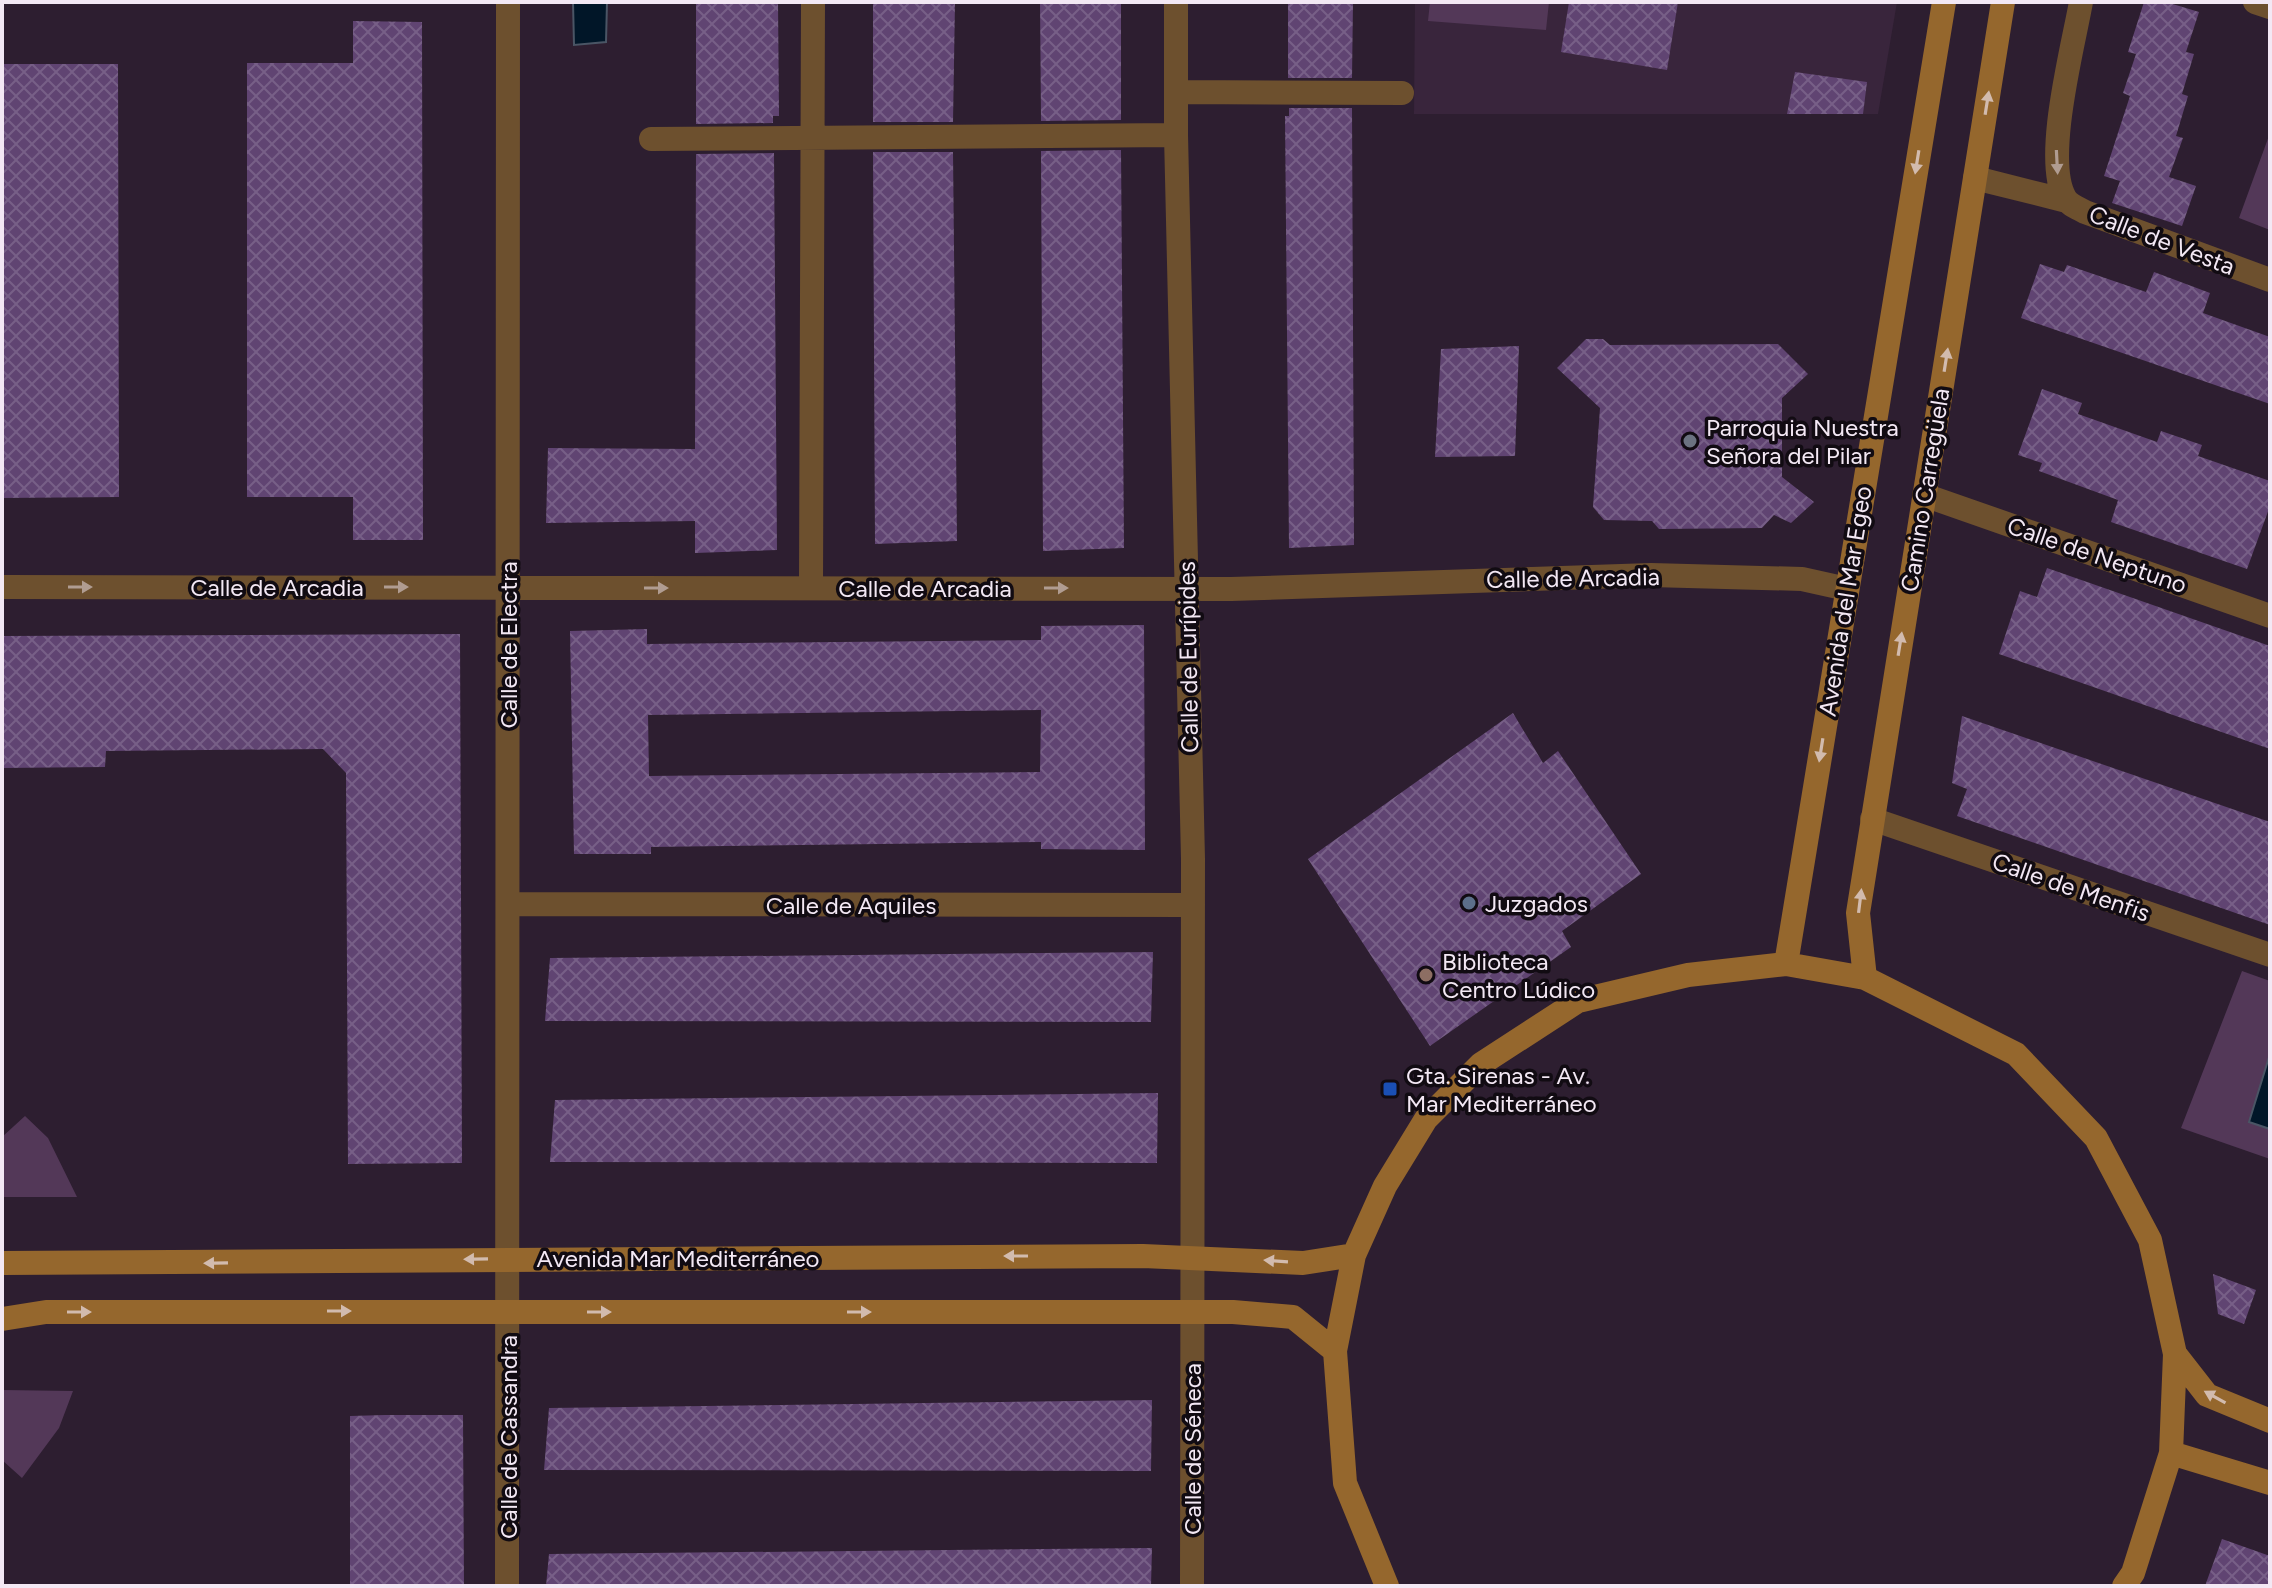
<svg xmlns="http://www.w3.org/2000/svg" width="2272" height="1588" font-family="Figtree,sans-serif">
	<defs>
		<pattern id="building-cross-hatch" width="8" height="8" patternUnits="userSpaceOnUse" patternTransform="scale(2)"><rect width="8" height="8" fill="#604472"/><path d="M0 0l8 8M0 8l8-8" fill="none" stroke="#775f87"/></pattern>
	</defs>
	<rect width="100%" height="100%" fill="#2d1e30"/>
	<!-- built -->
	<path fill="#39253c" d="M 1415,2 L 1897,2 L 1878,114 L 1414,114 Z"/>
	<!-- green -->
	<path fill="#533858" d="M 1430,2 L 1549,2 L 1546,30 L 1428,21 Z
		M 2270,133 L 2270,230 L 2239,218 Z
		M 2242,971 L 2270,981 L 2270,1159 L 2181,1128 Z
		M 25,1116 L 48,1138 L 77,1197 L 2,1197 L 2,1137 Z
		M 2,1390 L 73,1391 L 59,1428 L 22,1478 L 2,1460 Z"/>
	<!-- water -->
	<path fill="#011628" stroke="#4a5565" stroke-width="2" d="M 573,2 L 607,2 L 606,42 L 574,45 Z
		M 2270,1054 L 2270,1129 L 2249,1122 Z"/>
	<!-- building -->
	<path fill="url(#building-cross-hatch)" fill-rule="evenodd" d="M 696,2 L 778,2 L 779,116 L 773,116 L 773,123 L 696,124 Z
		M 873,2 L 955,2 L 953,122 L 873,122 Z
		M 1040,2 L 1121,2 L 1121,120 L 1041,121 Z
		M 1288,2 L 1353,2 L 1352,78 L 1288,78 Z
		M 1569,2 L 1678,2 L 1667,70 L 1561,52 Z
		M 2144,2 L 2166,2 L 2199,12 L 2186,52 L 2194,54 L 2182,94 L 2188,96 L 2176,136 L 2183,138 L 2169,177 L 2196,186 L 2182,226 L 2112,203 L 2120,181 L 2104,176 L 2130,96 L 2123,93 L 2136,54 L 2128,52 Z
		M 353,21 L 422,22 L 423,540 L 353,540 L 353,497 L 247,497 L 247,63 L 353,63 Z
		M 2,64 L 118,64 L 119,497 L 2,498 Z
		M 1795,72 L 1867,82 L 1863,114 L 1787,114 Z
		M 1289,108 L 1352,108 L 1354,545 L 1289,548 L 1285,116 L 1289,116 Z
		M 1121,150 L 1124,548 L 1043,551 L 1041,151 Z
		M 873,152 L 953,152 L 957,541 L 875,544 Z
		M 774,153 L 777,550 L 695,553 L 695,521 L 546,523 L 548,448 L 695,449 L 696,154 Z
		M 2040,264 L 2064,272 L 2067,265 L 2146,292 L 2154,272 L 2210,293 L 2203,313 L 2270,337 L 2270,404 L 2021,318 Z
		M 1586,339 L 1603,339 L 1610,345 L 1778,344 L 1808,374 L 1782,398 L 1782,477 L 1814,502 L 1791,523 L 1774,515 L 1762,528 L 1659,529 L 1652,521 L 1604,520 L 1593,507 L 1600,408 L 1557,368 Z
		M 1519,346 L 1515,456 L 1435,457 L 1441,349 Z
		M 2042,389 L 2082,403 L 2078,414 L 2157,442 L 2161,431 L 2202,445 L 2198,456 L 2270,481 L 2270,506 L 2247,569 L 2111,522 L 2118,500 L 2039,471 L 2042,463 L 2018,455 Z
		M 2047,568 L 2270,646 L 2270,749 L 1999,654 L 2020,591 L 2037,597 Z
		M 1144,625 L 1145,850 L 1041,849 L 1041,842 L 651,847 L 651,854 L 574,854 L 570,631 L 647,629 L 647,644 L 1041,640 L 1041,626 ZM 1041,710 L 1040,772 L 649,776 L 648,715 Z
		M 460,634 L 462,1163 L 348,1164 L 346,773 L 323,749 L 106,751 L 105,767 L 2,768 L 2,636 Z
		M 1513,713 L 1543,763 L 1558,751 L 1641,874 L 1562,931 L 1571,947 L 1430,1046 L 1308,859 Z
		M 1962,716 L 2270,822 L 2270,925 L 1957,816 L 1967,789 L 1952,783 Z
		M 1153,952 L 1151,1022 L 545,1021 L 550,958 Z
		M 1158,1093 L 1157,1163 L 550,1162 L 555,1100 Z
		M 2213,1274 L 2256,1290 L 2244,1324 L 2218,1314 Z
		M 1152,1400 L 1151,1471 L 544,1470 L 549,1408 Z
		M 385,1415 L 463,1415 L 464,1586 L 350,1586 L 350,1416 Z
		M 2222,1539 L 2270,1556 L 2270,1586 L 2205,1586 Z
		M 1152,1548 L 1151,1586 L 546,1586 L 549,1554 Z"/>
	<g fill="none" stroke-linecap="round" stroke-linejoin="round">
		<!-- street -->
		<path stroke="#6d502e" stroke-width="24" d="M 1176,2 L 1176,135 L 1193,859 L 1192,1586
			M 2081,2 C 2073,47 2043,160 2065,198 C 2069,205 2078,208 2085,212 L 2270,280
			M 2255,2 L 2270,7
			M 1176,92 L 1402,93
			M 651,139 L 1176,135
			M 1975,178 L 2067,201
			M 1924,495 L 2270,616
			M 2,587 L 1231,589 L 1651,575 L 1802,579 L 1847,589
			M 811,588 L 813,2
			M 1872,819 L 2270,955
			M 509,904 L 1193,905
			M 507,1586 L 508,2"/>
		<!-- secondary -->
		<path stroke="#95672d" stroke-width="24" d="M 1786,964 L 1944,2
			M 1865,978 L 1858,913 L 2003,2
			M 2,1263 L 1143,1256 L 1303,1263 L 1354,1255
			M 2,1319 L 46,1312 L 1233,1312 L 1293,1317 L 1335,1351
			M 2175,1354 L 2207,1395 L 2270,1421
			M 2171,1453 L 2270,1483
			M 1387,1586 L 1345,1483 L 1335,1351 L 1354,1255 L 1385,1186 L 1426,1119 L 1481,1064 L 1578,1001 L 1688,975 L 1786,964 L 1865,978 L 2016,1054 L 2096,1138 L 2150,1240 L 2175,1354 L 2171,1453 L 2133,1573 L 2124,1586"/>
	</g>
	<!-- one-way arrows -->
	<defs><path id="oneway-solid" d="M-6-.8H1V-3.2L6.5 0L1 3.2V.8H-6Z" transform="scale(2)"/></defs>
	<g fill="#d2bbae">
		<use href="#oneway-solid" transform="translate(1987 103) rotate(-81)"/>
		<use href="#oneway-solid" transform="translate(1917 162) rotate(99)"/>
		<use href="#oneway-solid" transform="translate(1946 360) rotate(-81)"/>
		<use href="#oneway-solid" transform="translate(1900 644) rotate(-81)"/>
		<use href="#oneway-solid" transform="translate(1821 750) rotate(99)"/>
		<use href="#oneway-solid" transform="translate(1860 901) rotate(-83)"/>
		<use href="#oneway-solid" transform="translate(1016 1256) rotate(180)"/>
		<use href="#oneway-solid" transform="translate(476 1259) rotate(179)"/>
		<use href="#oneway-solid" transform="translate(1276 1261) rotate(-176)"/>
		<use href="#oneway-solid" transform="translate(216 1263) rotate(179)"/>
		<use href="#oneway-solid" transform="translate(339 1311)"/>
		<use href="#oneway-solid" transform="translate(79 1312)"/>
		<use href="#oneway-solid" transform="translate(599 1312)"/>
		<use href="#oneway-solid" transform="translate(859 1312)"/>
		<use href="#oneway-solid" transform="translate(2215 1397) rotate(-151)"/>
	</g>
	<g fill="#b09c91">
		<use href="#oneway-solid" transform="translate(2057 162) rotate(87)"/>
		<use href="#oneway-solid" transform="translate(80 587)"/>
		<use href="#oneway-solid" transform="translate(396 587)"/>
		<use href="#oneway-solid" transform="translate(656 588)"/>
		<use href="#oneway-solid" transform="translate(1056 588)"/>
	</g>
	<!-- markers -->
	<circle fill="#6b7280" stroke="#110b12" stroke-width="3" cx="1690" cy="441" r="8"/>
	<circle fill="#5c6f8a" stroke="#110b12" stroke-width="3" cx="1469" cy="903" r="8"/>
	<circle fill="#8d6e63" stroke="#110b12" stroke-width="3" cx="1426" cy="975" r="8"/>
	<rect fill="#1a4fb4" stroke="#110b12" stroke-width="3" x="1382" y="1081" width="16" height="16" rx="4"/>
	<g text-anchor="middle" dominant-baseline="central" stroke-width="7" stroke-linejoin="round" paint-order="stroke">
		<!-- street labels -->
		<g font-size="24" fill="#f3e8f4" stroke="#110b12">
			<text transform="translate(2162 240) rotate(21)">Calle de Vesta</text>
			<text transform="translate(1925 490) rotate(-81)">Camino Carregüela</text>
			<text transform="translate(2097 555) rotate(19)">Calle de Neptuno</text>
			<text transform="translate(1573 578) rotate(-1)">Calle de Arcadia</text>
			<text x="277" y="587">Calle de Arcadia</text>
			<text x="925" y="588">Calle de Arcadia</text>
			<text transform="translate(1845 601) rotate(-81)">Avenida del Mar Egeo</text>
			<text transform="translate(508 645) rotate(-90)">Calle de Electra</text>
			<text transform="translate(1188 657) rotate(-91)">Calle de Eurípides</text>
			<text transform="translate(2071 887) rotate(19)">Calle de Menfis</text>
			<text x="851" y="905">Calle de Aquiles</text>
			<text x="678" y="1258">Avenida Mar Mediterráneo</text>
			<text transform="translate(508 1437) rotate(-90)">Calle de Cassandra</text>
			<text transform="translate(1192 1449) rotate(-90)">Calle de Séneca</text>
		</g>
		<!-- poi labels -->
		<g font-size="24" fill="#f3e8f4" stroke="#110b12" text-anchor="start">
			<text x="1706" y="427">Parroquia Nuestra<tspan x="1706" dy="28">Señora del Pilar</tspan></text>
			<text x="1485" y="903">Juzgados</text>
			<text x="1442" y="961">Biblioteca<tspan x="1442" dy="28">Centro Lúdico</tspan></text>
			<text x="1406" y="1075">Gta. Sirenas - Av.<tspan x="1406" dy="28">Mar Mediterráneo</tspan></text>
		</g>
	</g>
	<!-- border -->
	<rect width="2272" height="1588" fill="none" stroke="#f3e8f4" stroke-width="8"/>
</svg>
